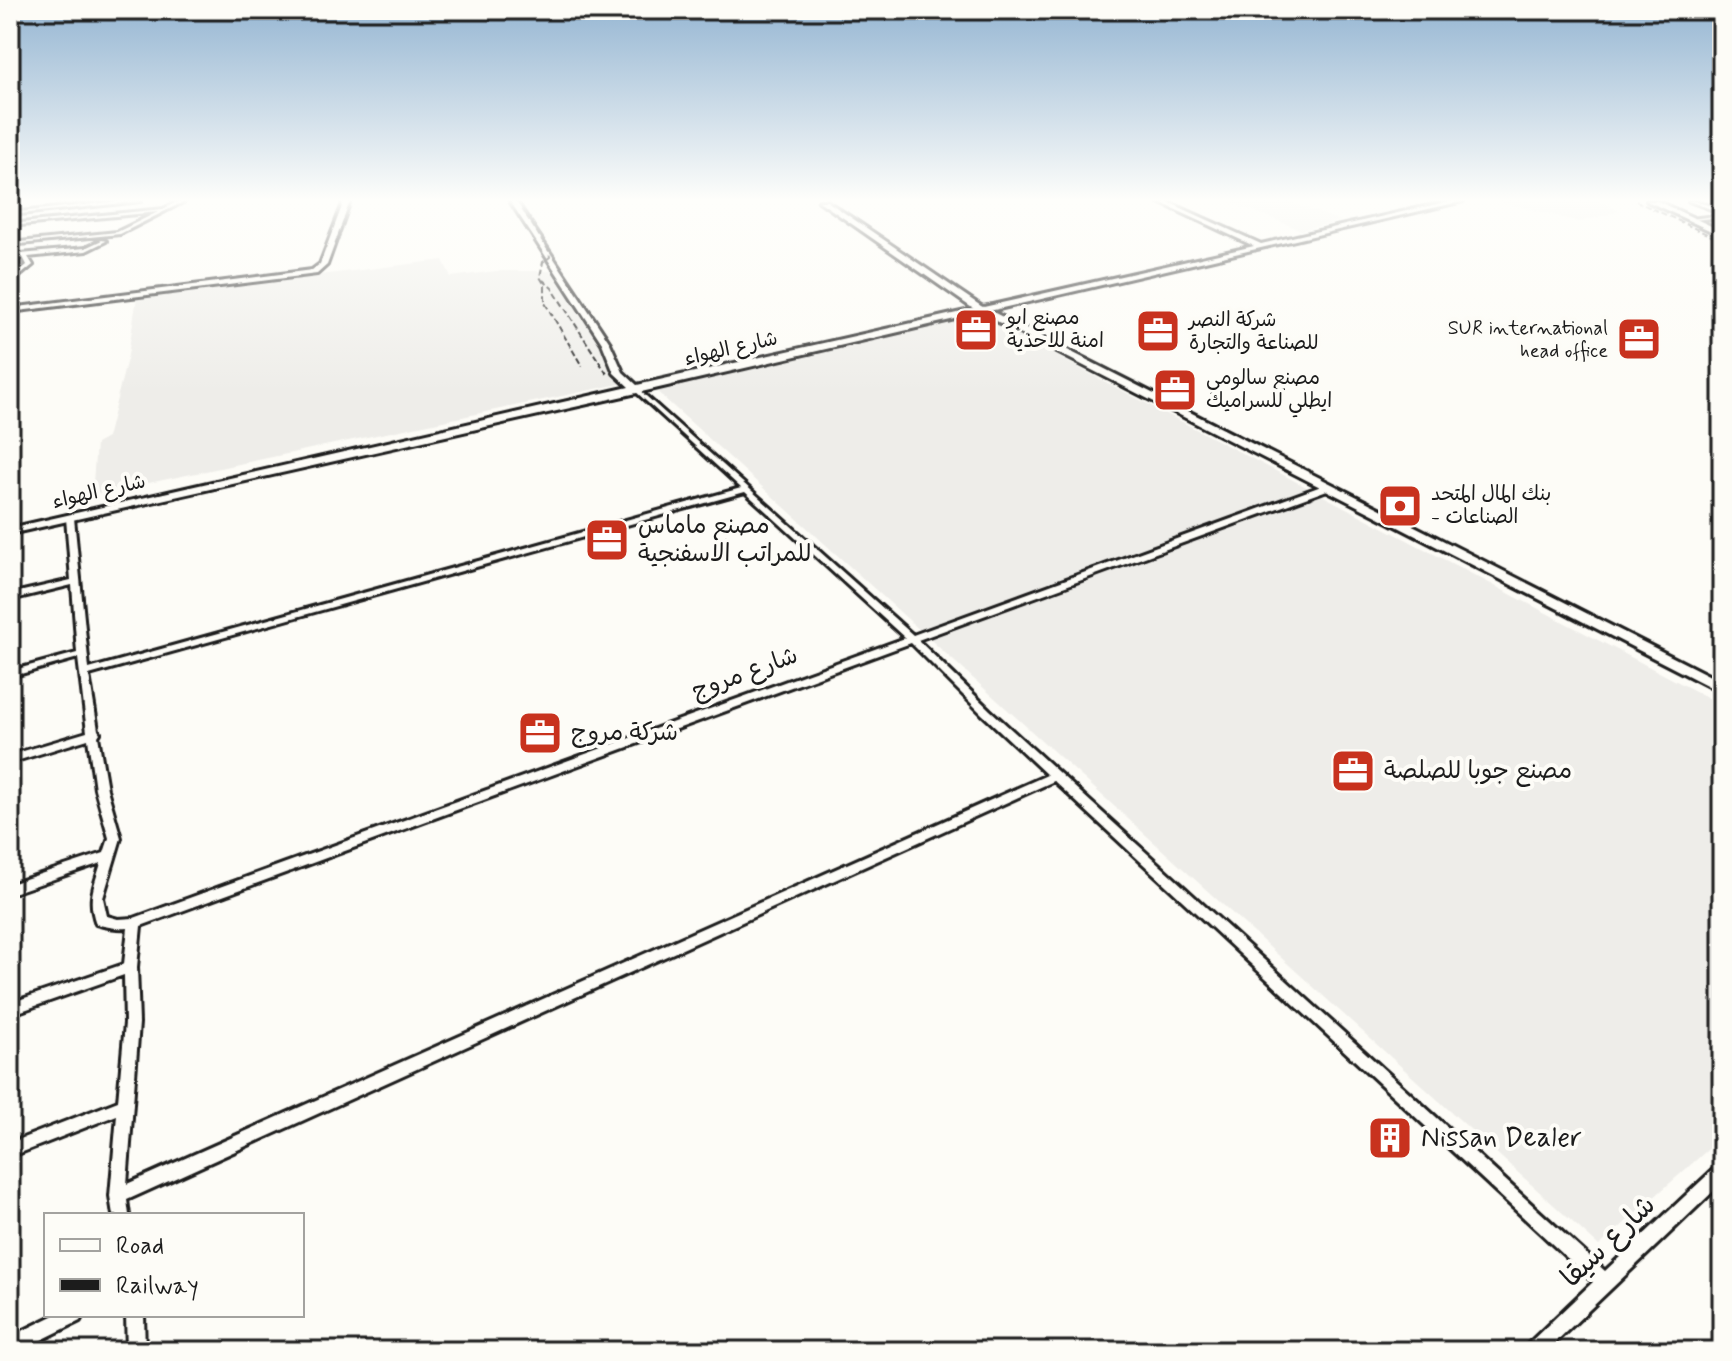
<svg xmlns="http://www.w3.org/2000/svg" width="1732" height="1361" font-family="Mynerve,'Playpen Sans Arabic',sans-serif">
	<rect width="100%" height="100%" fill="#fdfcf7"/>
	<filter id="ink" filterUnits="userSpaceOnUse"><feTurbulence type="fractalNoise" baseFrequency=".0125" numOctaves="2"/><feDisplacementMap in="SourceGraphic" scale="16" xChannelSelector="R" yChannelSelector="G"/><feConvolveMatrix kernelMatrix="1 2 1 2 8 2 1 2 1" color-interpolation-filters="sRGB"/></filter>
	<g filter="url(#ink)">
		<!-- built -->
		<path fill="#eeede9" d="M 1228,201 L 1288,201 L 1341,221 L 1301,230 Z
			M 1498,201 L 1600,201 L 1620,211 L 1580,222 Z
			M 443,260 L 451,277 L 496,271 L 551,271 L 624,383 L 92,495 L 96,444 L 107,438 L 128,355 L 137,297 Z
			M 978,315 L 1722,705 L 1722,1137 L 1599,1246 L 653,388 Z"/>
		<g fill="none" stroke-linecap="round" stroke-linejoin="round">
			<!-- street casing -->
			<g stroke="#1c1c1c" stroke-width="6">
				<path id="street" d="M 121,201 L 141,201 L 10,215 L 10,213 Z
					M 179,201 L 185,201 L 120,234 L 10,245 L 10,243 L 117,232 L 158,212 L 10,226 L 10,224 L 163,209 Z
					M 1689,201 L 1696,201 L 1722,210 L 1722,213 Z
					M 1722,215 L 1722,217 L 1693,220 L 1691,219 Z
					M 102,240 L 106,241 L 86,251 L 28,257 L 33,265 L 10,284 L 10,279 L 27,265 L 23,257 L 10,259 L 10,255 L 85,248 Z
					M 637,388 L 913,635 L 1324,485 L 1330,485 L 1330,489 L 918,640 L 990,710 L 1605,1271 L 1716,1167 L 1722,1164 L 1722,1183 L 1546,1351 L 1524,1351 L 1527,1345 L 1593,1282 L 1054,781 L 127,1200 L 129,1215 L 113,1215 L 110,1196 L 117,1115 L 10,1157 L 10,1143 L 118,1101 L 125,1023 L 124,975 L 10,1015 L 10,1003 L 124,964 L 128,928 C 117,929 107,927 96,924 C 87,899 94,887 101,863 L 10,894 L 10,884 L 104,853 L 109,838 L 95,789 L 88,739 L 10,763 L 10,755 L 87,732 L 78,658 L 10,677 L 10,671 L 77,653 L 72,585 L 10,600 L 10,594 L 71,580 L 66,518 L 67,516 L 73,516 L 74,518 L 89,669 L 741,488 L 635,391 L 634,390 ZM 745,492 L 905,638 L 134,918 L 118,919 L 107,916 L 103,898 L 121,838 L 107,789 L 98,736 L 100,733 L 98,730 L 89,675 ZM 911,643 L 982,714 L 1047,775 L 127,1184 L 139,1023 L 137,967 L 141,926 Z
					M 55,1315 L 83,1315 L 80,1321 L 19,1351 L 10,1351 L 10,1337 Z
					M 126,1315 L 144,1315 L 145,1351 L 127,1351 Z"/>
			</g>
			<!-- secondary casing -->
			<g stroke="#1c1c1c" stroke-width="6">
				<path id="secondary" d="M 344,201 L 350,201 L 327,265 L 317,274 L 10,312 L 10,308 L 312,270 L 320,264 Z
					M 510,201 L 516,201 L 610,343 L 623,372 L 637,385 L 1254,246 L 1157,201 L 1166,201 L 1261,244 L 1450,201 L 1463,201 L 637,393 L 10,534 L 10,528 L 629,387 L 614,373 L 602,343 Z"/>
			</g>
			<!-- primary casing -->
			<g stroke="#1c1c1c" stroke-width="6">
				<path id="primary" d="M 819,201 L 827,201 L 981,306 L 1722,682 L 1722,693 L 975,310 Z
					M 1647,201 L 1657,201 L 1722,231 L 1722,236 Z"/>
			</g>
			<!-- street -->
			<use href="#street" fill="#fdfcf7" fill-rule="evenodd"/>
			<!-- secondary -->
			<use href="#secondary" fill="#fdfcf7" fill-rule="evenodd"/>
			<!-- primary -->
			<use href="#primary" fill="#fdfcf7" fill-rule="evenodd"/>
			<!-- rail -->
			<path stroke="#1c1c1c" stroke-width="2" stroke-dasharray="6 3" stroke-linecap="butt" d="M 517,201 L 549,251 L 550,257 L 543,262 L 540,277 L 545,285 L 545,303 L 582,366
				M 1636,201 L 1722,241
				M 543,280 L 552,288 L 607,374"/>
		</g>
	</g>
	<!-- sky -->
	<linearGradient id="sky" x2="0" y2="1"><stop stop-color="#94b5d2"/><stop offset="0.51" stop-color="#fefefb"/><stop offset="1" stop-color="#fefefb" stop-opacity="0"/></linearGradient>
	<rect width="1732" height="392" fill="url(#sky)"/>
	<!-- icons -->
	<defs>
		<g id="office-square" transform="scale(2.3)"><rect x="-9" y="-9" width="18" height="18" rx="4" fill="#c8321e" stroke="#fdfcf7"/><path d="M-6-3h4V-5.5h4V-3h4V5H-6ZM-1-4.5V-3h2v-1.5ZM-6 0V1H6V0Z" fill="#fff"/></g>
		<g id="bank-square" transform="scale(2.3)"><rect x="-9" y="-9" width="18" height="18" rx="4" fill="#c8321e" stroke="#fdfcf7"/><path d="M-6-4H6V4H-6ZM0-2.3a2.3 2.3 0 1 0 0 4.6a2.3 2.3 0 1 0 0-4.6Z" fill="#fff"/></g>
		<g id="building-square" transform="scale(2.3)"><rect x="-9" y="-9" width="18" height="18" rx="4" fill="#c8321e" stroke="#fdfcf7"/><path d="M-4-6H4V6H1V3H-1V6H-4ZM-2.5-4.3h1.7v1.8h-1.7ZM.8-4.3h1.7v1.8H.8ZM-2.5-1h1.7V.8h-1.7ZM.8-1h1.7V.8H.8Z" fill="#fff"/></g>
	</defs>
	<g fill-rule="evenodd">
		<use href="#office-square" x="976" y="330"/>
		<use href="#office-square" x="1158" y="331"/>
		<use href="#office-square" x="1639" y="339"/>
		<use href="#office-square" x="1175" y="390"/>
		<use href="#bank-square" x="1400" y="506"/>
		<use href="#office-square" x="607" y="540"/>
		<use href="#office-square" x="540" y="733"/>
		<use href="#office-square" x="1353" y="771"/>
		<use href="#building-square" x="1390" y="1138"/>
	</g>
	<g text-anchor="middle" dominant-baseline="central" stroke-width="8" stroke-linejoin="round" paint-order="stroke">
		<!-- far-poi labels -->
		<g font-size="20" fill="#1c1c1c" stroke="#fdfcf7" text-anchor="start">
			<text x="1007" y="318">مصنع ابو<tspan x="1007" dy="23">امنة للاحذية</tspan></text>
			<text x="1189" y="320">شركة النصر<tspan x="1189" dy="23">للصناعة والتجارة</tspan></text>
			<text x="1608" y="328" text-anchor="end">SUR international<tspan x="1608" dy="23">head office</tspan></text>
			<text x="1206" y="378">مصنع سالومي<tspan x="1206" dy="23">ايطلي للسراميك</tspan></text>
			<text x="1431" y="494">بنك المال المتحد<tspan x="1431" dy="23">- الصناعات</tspan></text>
		</g>
		<!-- far-street labels -->
		<g font-size="20" fill="#1c1c1c" stroke="#fdfcf7">
			<text transform="translate(731 349) rotate(-13)">شارع الهواء</text>
			<text transform="translate(99 492) rotate(-13)">شارع الهواء</text>
		</g>
		<!-- poi labels -->
		<g font-size="24" fill="#1c1c1c" stroke="#fdfcf7" text-anchor="start">
			<text x="638" y="526">مصنع ماماس<tspan x="638" dy="28">للمراتب الاسفنجية</tspan></text>
			<text x="571" y="733">شركة مروج</text>
			<text x="1384" y="771">مصنع جوبا للصلصة</text>
		</g>
		<!-- street labels -->
		<g font-size="24" fill="#1c1c1c" stroke="#fdfcf7">
			<text transform="translate(745 674) rotate(-20)">شارع مروج</text>
		</g>
		<!-- near-poi labels -->
		<g font-size="28" fill="#1c1c1c" stroke="#fdfcf7" text-anchor="start">
			<text x="1421" y="1138">Nissan Dealer</text>
		</g>
		<!-- near-street labels -->
		<g font-size="28" fill="#1c1c1c" stroke="#fdfcf7">
			<text transform="translate(1609 1242) rotate(-44)">شارع سيقا</text>
		</g>
	</g>
	<!-- margin -->
	<rect width="1732" height="1361" fill="none" stroke="#fdfcf7" stroke-width="40"/>
	<rect x="20" y="20" width="1692" height="1321" fill="none" stroke="#1c1c1c" stroke-width="3" filter="url(#ink)"/>
	<!-- legend -->
	<rect x="44" y="1213" width="260" height="104" fill="#fdfcf7" stroke="#a3a29f" stroke-width="2"/>
	<rect x="60" y="1239" width="40" height="12" fill="#fdfcf7" stroke="#a3a29f" stroke-width="2"/>
	<text x="116" y="1253" font-size="24" fill="#1c1c1c">Road</text>
	<rect x="60" y="1279" width="40" height="12" fill="#1c1c1c" stroke="#a3a29f" stroke-width="2"/>
	<text x="116" y="1293" font-size="24" fill="#1c1c1c">Railway</text>
</svg>
